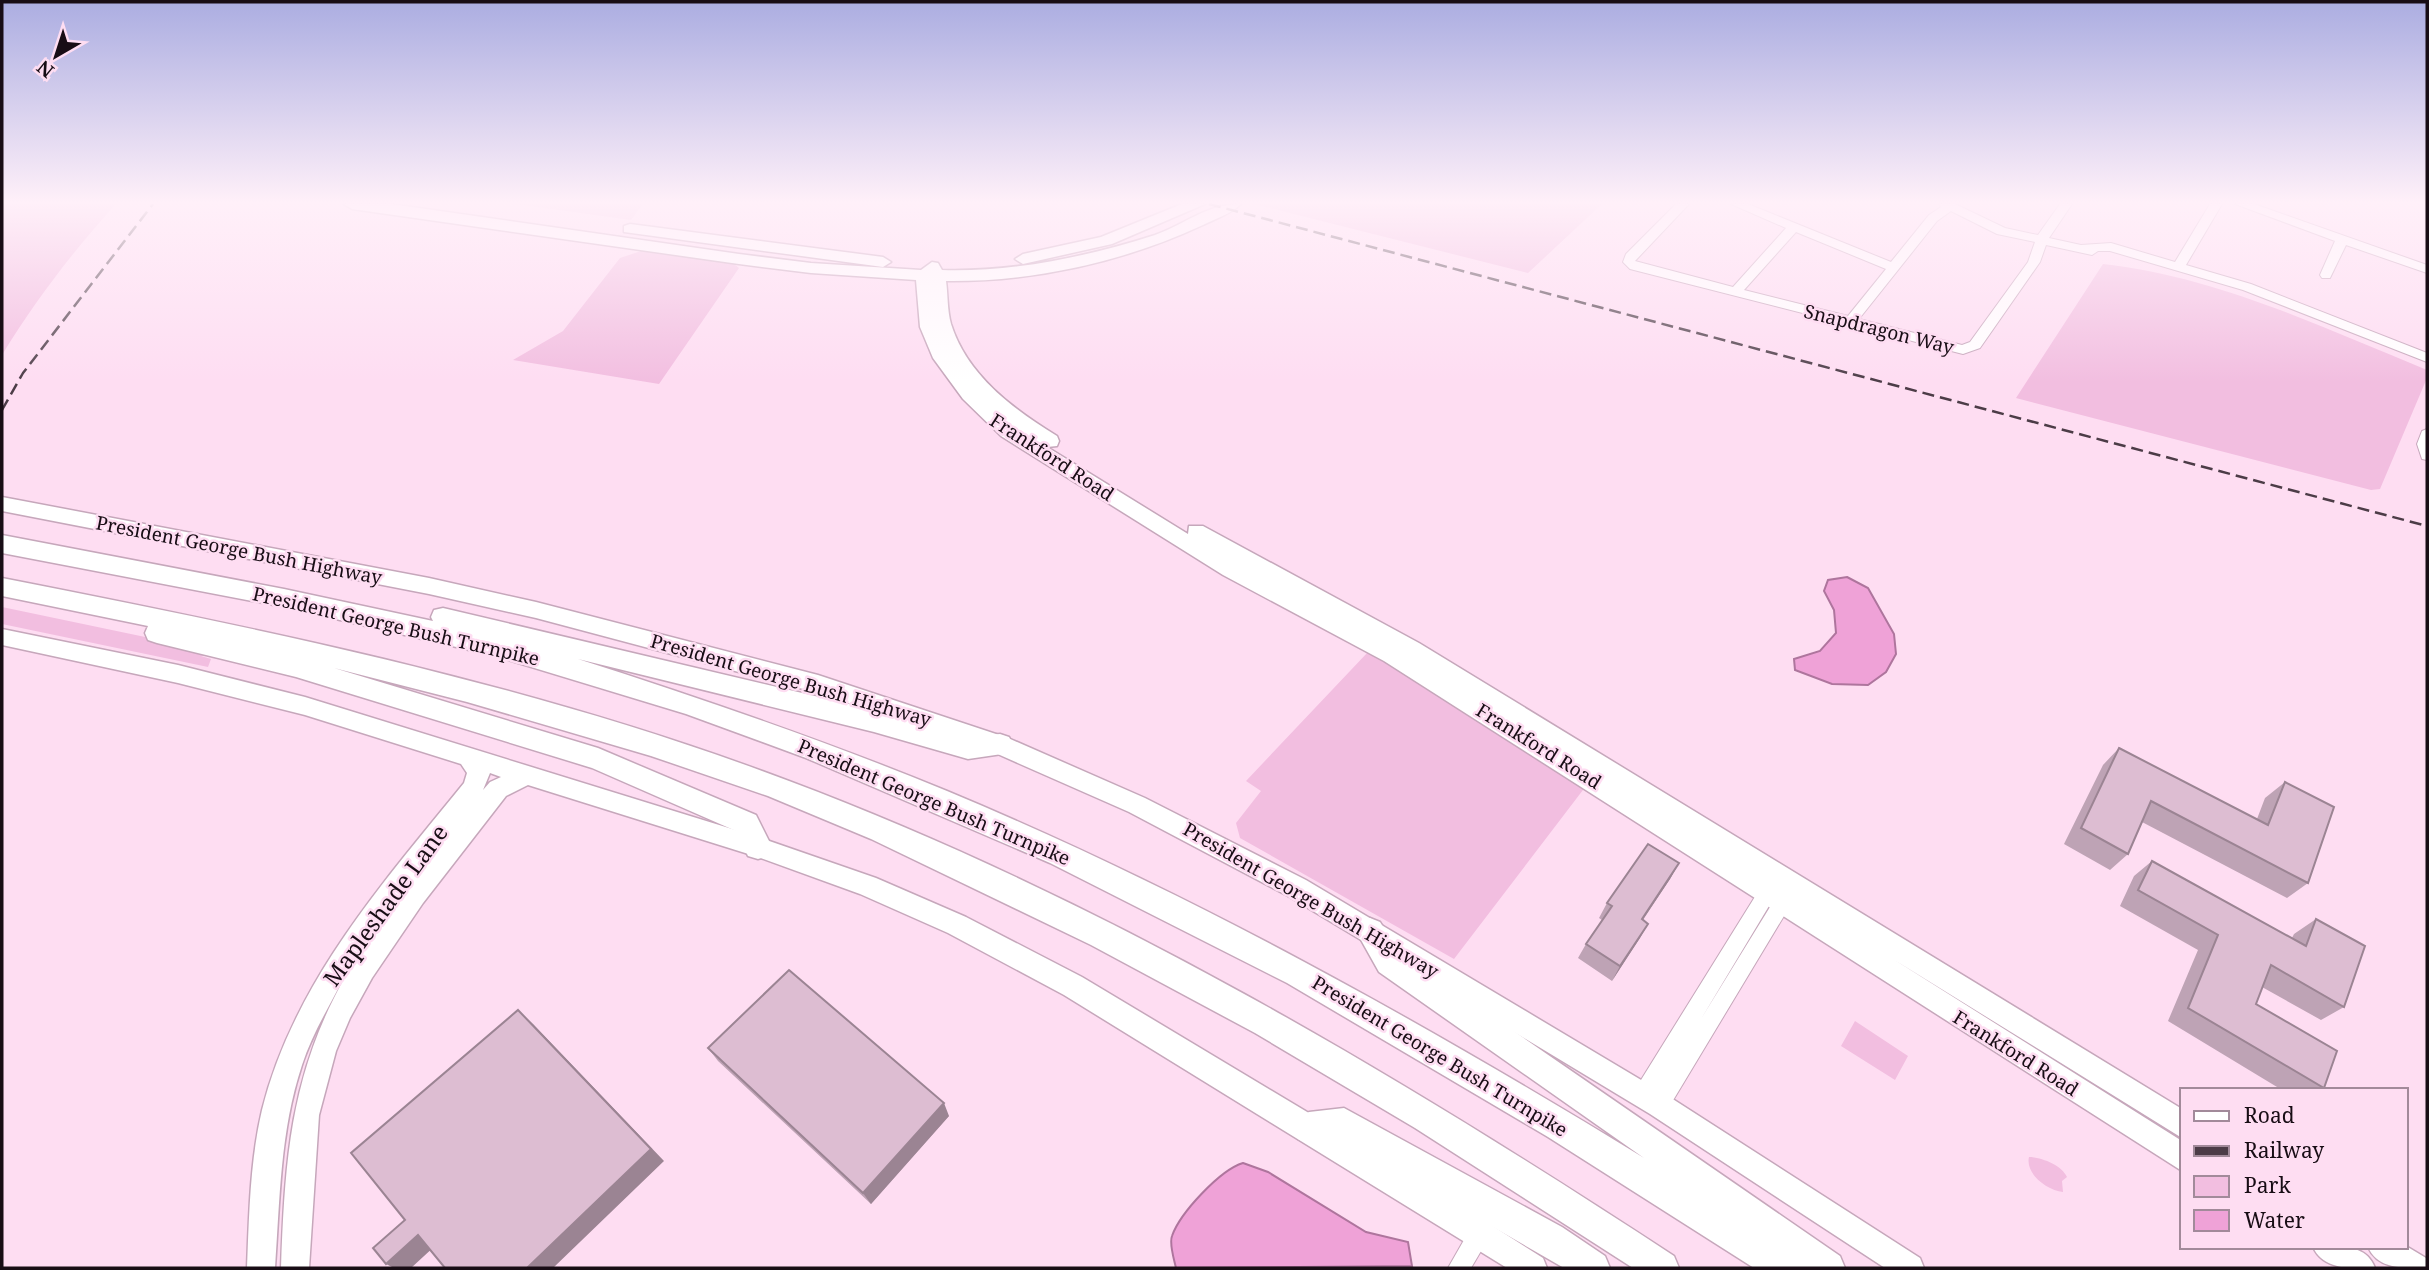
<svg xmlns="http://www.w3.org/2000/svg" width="2429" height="1270" font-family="'Noto Serif',serif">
	<rect width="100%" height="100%" fill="#feddf2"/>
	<!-- green -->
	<path fill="#f2bee0" d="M 14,204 L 116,204 C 73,251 35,301 2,355 L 2,206 Z
		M 515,204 L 641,204 L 642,205 L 631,220 Z
		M 1258,205 L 1258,204 L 1602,204 L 1528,273 Z
		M 644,250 L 733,263 L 739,268 L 659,384 L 513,360 L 563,331 L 620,258 Z
		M 2103,264 C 2218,277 2321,327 2427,370 L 2427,378 L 2380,489 L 2371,490 L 2016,398 Z
		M 2,607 L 212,651 L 210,656 L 201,656 L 211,659 L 208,667 L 2,624 Z
		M 1368,652 L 1586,786 L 1454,959 L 1240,838 L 1236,823 L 1261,791 L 1246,781 Z
		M 1855,1021 L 1908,1056 L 1895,1080 L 1841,1046 Z
		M 2029,1157 C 2041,1157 2062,1165 2067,1177 L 2062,1181 L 2063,1192 C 2047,1190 2025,1174 2029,1157 Z"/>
	<!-- water -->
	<path fill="#efa2d7" stroke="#ae759d" stroke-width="2" d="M 1847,577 L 1868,588 L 1894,634 L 1896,654 L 1886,672 L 1868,685 L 1832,684 L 1795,670 L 1794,659 L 1820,651 L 1836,633 L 1834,610 L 1824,591 L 1828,580 Z
		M 1243,1163 L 1268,1172 L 1366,1232 L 1408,1242 L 1412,1266 L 1176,1268 C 1174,1259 1169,1244 1172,1236 C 1180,1213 1220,1170 1243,1163 Z"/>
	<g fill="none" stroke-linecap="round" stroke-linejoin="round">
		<!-- minor casing -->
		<g stroke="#c6a7bb" stroke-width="2">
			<path id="minor" d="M 1676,204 L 1689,204 L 1635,261 L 1733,287 L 1786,228 L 1731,204 L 1748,204 L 1891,262 L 1929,215 L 1941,207 L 1939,204 L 1955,204 L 2005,228 L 2038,235 L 2060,204 L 2072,204 L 2049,238 L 2081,245 L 2111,243 L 2175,262 L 2210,204 L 2222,204 L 2186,265 L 2251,284 L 2427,353 L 2427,362 L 2243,290 L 2110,251 L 2098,251 L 2092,255 L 2046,245 L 2040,262 L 1980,348 L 1963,354 L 1630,269 L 1623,262 L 1626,254 ZM 1951,211 L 1997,234 L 2035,242 L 2028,262 L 1970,342 L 1962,345 L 1859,319 L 1937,221 ZM 1796,232 L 1886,269 L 1848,316 L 1744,290 Z
				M 2235,204 L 2254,204 L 2427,265 L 2427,273 L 2346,245 L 2330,278 L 2322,278 L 2320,275 L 2335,241 Z
				M 2427,429 L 2427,460 L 2422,459 L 2417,444 L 2422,431 Z
				M 1772,877 L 1778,879 L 1781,885 L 1778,891 L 1701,1019 L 1781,889 L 1787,887 L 1793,889 L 1796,895 L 1793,901 L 1666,1112 L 1659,1115 L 1652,1112 L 1650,1102 L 1643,1105 L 1636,1102 L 1633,1095 L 1636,1088 L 1766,879 Z
				M 1480,1223 L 1488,1226 L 1491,1234 L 1471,1268 L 1448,1268 L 1472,1226 Z"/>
		</g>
		<!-- major casing -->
		<g stroke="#c6a7bb" stroke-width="3">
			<path id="major" d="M 344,204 L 391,204 L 739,254 L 811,263 L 921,270 L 932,262 L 938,263 L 942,270 C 1015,272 1086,257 1155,235 C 1186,224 1206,204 1241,204 C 1231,214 1215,219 1203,225 C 1124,262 1033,282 946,281 C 948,295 947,310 951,324 C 967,375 1013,409 1057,436 L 1059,441 L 1057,446 L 1047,447 L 1188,534 L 1189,526 L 1203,526 L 1419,643 L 2182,1109 L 2182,1138 L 1893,959 L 2182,1141 L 2182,1171 L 1384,661 L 1223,575 L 1001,436 L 963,399 L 933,358 L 920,327 L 916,280 L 811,273 L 739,264 L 352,209 Z
				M 1182,204 L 1205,204 L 1112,244 L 1023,264 L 1015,259 L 1023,254 L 1101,237 Z
				M 630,224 L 883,257 L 891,262 L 883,267 L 624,232 L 624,226 Z
				M 2,497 L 429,578 L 536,602 L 818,675 L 1008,738 L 1145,798 L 1306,880 L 1668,1096 L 1920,1258 L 1924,1268 L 1885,1268 L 1650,1114 L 1288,896 L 1129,812 L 993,752 L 818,693 L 536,618 L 429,594 L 2,511 Z
				M 2,629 L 178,665 L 305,697 L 758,837 L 876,878 L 966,917 L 1082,977 L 1419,1179 L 1543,1258 L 1547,1268 L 1507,1268 L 1064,995 L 948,933 L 860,894 L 758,857 L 528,785 L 506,796 L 423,903 L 372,978 L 350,1018 L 336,1051 L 319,1115 L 309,1268 L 281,1268 C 285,1160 290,1076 344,979 L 339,987 C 326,1012 311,1037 302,1065 C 280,1131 280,1199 275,1268 L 247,1268 C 249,1216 250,1161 262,1110 C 294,982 383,883 464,783 L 467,773 L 461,764 L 305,715 L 178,683 L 2,645 ZM 490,773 L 501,777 L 490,782 L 483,790 Z
				M 2406,1246 L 2426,1258 L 2427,1268 C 2404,1268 2378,1270 2368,1247 Z
				M 2313,1247 C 2337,1247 2365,1242 2375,1268 C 2352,1269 2323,1270 2313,1247 Z"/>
		</g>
		<!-- highway casing -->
		<g stroke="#c6a7bb" stroke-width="3">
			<path id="highway" d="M 2,535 L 284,589 L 433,621 L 431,617 L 434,610 L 443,608 L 874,710 L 968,737 L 1000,734 L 1009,737 L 1013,745 L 1009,753 L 968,759 L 874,732 L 578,659 C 703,699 826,741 947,791 C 1190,892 1420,1021 1644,1158 L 1379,972 L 1356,931 L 1360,922 L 1370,918 L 1380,922 L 1399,952 L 1840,1256 L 1845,1268 L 1754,1268 L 1548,1137 L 1287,983 L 1050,863 L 806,758 L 686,714 L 495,656 L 284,607 L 2,553 Z
				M 2,578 C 267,630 536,685 789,781 C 1103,899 1395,1073 1674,1256 L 1679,1268 L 1633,1268 L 1415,1128 L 1255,1033 L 1091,945 L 871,839 L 768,796 L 651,756 L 467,702 L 334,668 L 598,748 L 756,815 L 772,847 L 768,856 L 758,859 L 748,856 L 736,831 L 592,768 L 296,677 L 157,643 L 148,640 L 145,633 L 148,626 L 2,596 Z
				M 1344,1108 L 1562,1227 L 1605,1256 L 1610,1268 L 1564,1268 L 1342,1140 L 1309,1144 L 1298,1139 L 1293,1128 L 1298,1117 L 1309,1112 Z"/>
		</g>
		<!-- minor -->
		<use href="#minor" fill="#fff" fill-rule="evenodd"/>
		<!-- major -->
		<use href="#major" fill="#fff" fill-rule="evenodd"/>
		<!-- highway -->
		<use href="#highway" fill="#fff" fill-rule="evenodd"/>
		<!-- rail -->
		<path stroke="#4c3c47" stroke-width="2.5" stroke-dasharray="12 6" stroke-linecap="butt" d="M 1209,204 L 2427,526
			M 2,410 L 23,373 L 153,204"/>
	</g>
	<!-- wall -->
	<path fill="#bea3b5" d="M 2119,748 L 2257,819 L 2265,798 L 2285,782 L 2308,883 L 2287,898 L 2142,822 L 2128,854 L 2110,870 L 2064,844 L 2103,765 Z
		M 2152,861 L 2292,938 L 2294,934 L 2316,919 L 2344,1007 L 2321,1020 L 2262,987 L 2256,1004 L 2324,1088 L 2321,1090 L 2282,1090 L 2168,1021 L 2198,950 L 2120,906 L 2134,876 Z
		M 1679,863 L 1670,879 L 1643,920 L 1648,924 L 1612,981 L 1578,958 L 1586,944 L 1602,920 L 1599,918 L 1607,903 Z
		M 708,1048 L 949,1116 L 871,1204 L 718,1061 Z"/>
	<!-- shaded-wall -->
	<path fill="#9b8493" d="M 1679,863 L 1670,879 L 1633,934 L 1642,919 Z
		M 1648,924 L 1640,938 L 1612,981 L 1620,966 Z
		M 518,1010 L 533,1024 L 664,1161 L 553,1268 L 527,1268 Z
		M 944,1103 L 949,1116 L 871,1204 L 863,1193 Z
		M 418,1235 L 436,1245 L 411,1268 L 394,1268 L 386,1264 Z"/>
	<!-- building -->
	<path fill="#ddbdd2" stroke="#9b8493" stroke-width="2" d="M 2119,748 L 2268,825 L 2285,782 L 2334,807 L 2308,883 L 2151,801 L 2128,854 L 2081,828 Z
		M 1648,844 L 1679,863 L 1642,919 L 1648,924 L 1620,966 L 1586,944 L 1612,906 L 1607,903 Z
		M 2152,861 L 2306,946 L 2316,919 L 2365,946 L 2344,1007 L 2271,965 L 2256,1004 L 2337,1051 L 2324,1088 L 2188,1008 L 2218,935 L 2138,890 Z
		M 789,970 L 944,1103 L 863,1193 L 708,1048 Z
		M 518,1010 L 651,1149 L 527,1268 L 445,1268 L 418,1235 L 386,1264 L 373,1248 L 405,1220 L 351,1153 Z"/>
	<!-- sky -->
	<linearGradient id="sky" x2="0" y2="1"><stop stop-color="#abade1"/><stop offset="0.53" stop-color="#fff0f9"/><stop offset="1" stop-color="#fff0f9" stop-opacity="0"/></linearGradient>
	<rect width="2429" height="382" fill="url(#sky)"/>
	<g text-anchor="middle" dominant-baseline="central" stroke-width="5" stroke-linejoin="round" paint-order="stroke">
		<!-- street labels -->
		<g font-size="19" fill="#180d15" stroke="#feddf2">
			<text transform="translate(1879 329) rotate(14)">Snapdragon Way</text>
			<text transform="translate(1052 457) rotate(33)">Frankford Road</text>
			<text transform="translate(239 550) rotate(11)">President George Bush Highway</text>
			<text transform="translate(396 626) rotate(13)">President George Bush Turnpike</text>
			<text transform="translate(791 680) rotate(16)">President George Bush Highway</text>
			<text transform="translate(1539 746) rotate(32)">Frankford Road</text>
			<text transform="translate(934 802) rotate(23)">President George Bush Turnpike</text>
			<text transform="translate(1311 900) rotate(30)">President George Bush Highway</text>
			<text transform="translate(2016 1053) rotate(32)">Frankford Road</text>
			<text transform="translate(1440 1056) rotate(31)">President George Bush Turnpike</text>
		</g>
		<!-- near-street labels -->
		<g font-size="23" fill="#180d15" stroke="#feddf2">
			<text transform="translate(385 905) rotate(-54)">Mapleshade Lane</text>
		</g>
	</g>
	<!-- border -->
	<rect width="2429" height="1270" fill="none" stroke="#180d15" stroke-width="7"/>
	<!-- legend -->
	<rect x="2180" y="1088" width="228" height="161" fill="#feddf2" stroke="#a28a9a" stroke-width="2"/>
	<rect x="2194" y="1111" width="35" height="10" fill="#ffffff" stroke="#a28a9a" stroke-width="2"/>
	<text x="2244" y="1123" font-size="21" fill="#180d15">Road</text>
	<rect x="2194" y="1146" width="35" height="10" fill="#4c3c47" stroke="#a28a9a" stroke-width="2"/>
	<text x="2244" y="1158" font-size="21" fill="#180d15">Railway</text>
	<rect x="2194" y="1176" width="35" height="21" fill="#f2bee0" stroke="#a28a9a" stroke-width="2"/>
	<text x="2244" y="1193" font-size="21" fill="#180d15">Park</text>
	<rect x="2194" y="1210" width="35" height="21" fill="#efa2d7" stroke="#a28a9a" stroke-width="2"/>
	<text x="2244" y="1228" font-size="21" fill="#180d15">Water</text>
	<!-- north arrow -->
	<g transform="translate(56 56) rotate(219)" stroke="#feddf2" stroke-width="5" paint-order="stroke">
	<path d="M0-5L12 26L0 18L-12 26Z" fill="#180d15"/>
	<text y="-10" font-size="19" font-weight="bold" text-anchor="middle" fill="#180d15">N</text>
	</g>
</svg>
